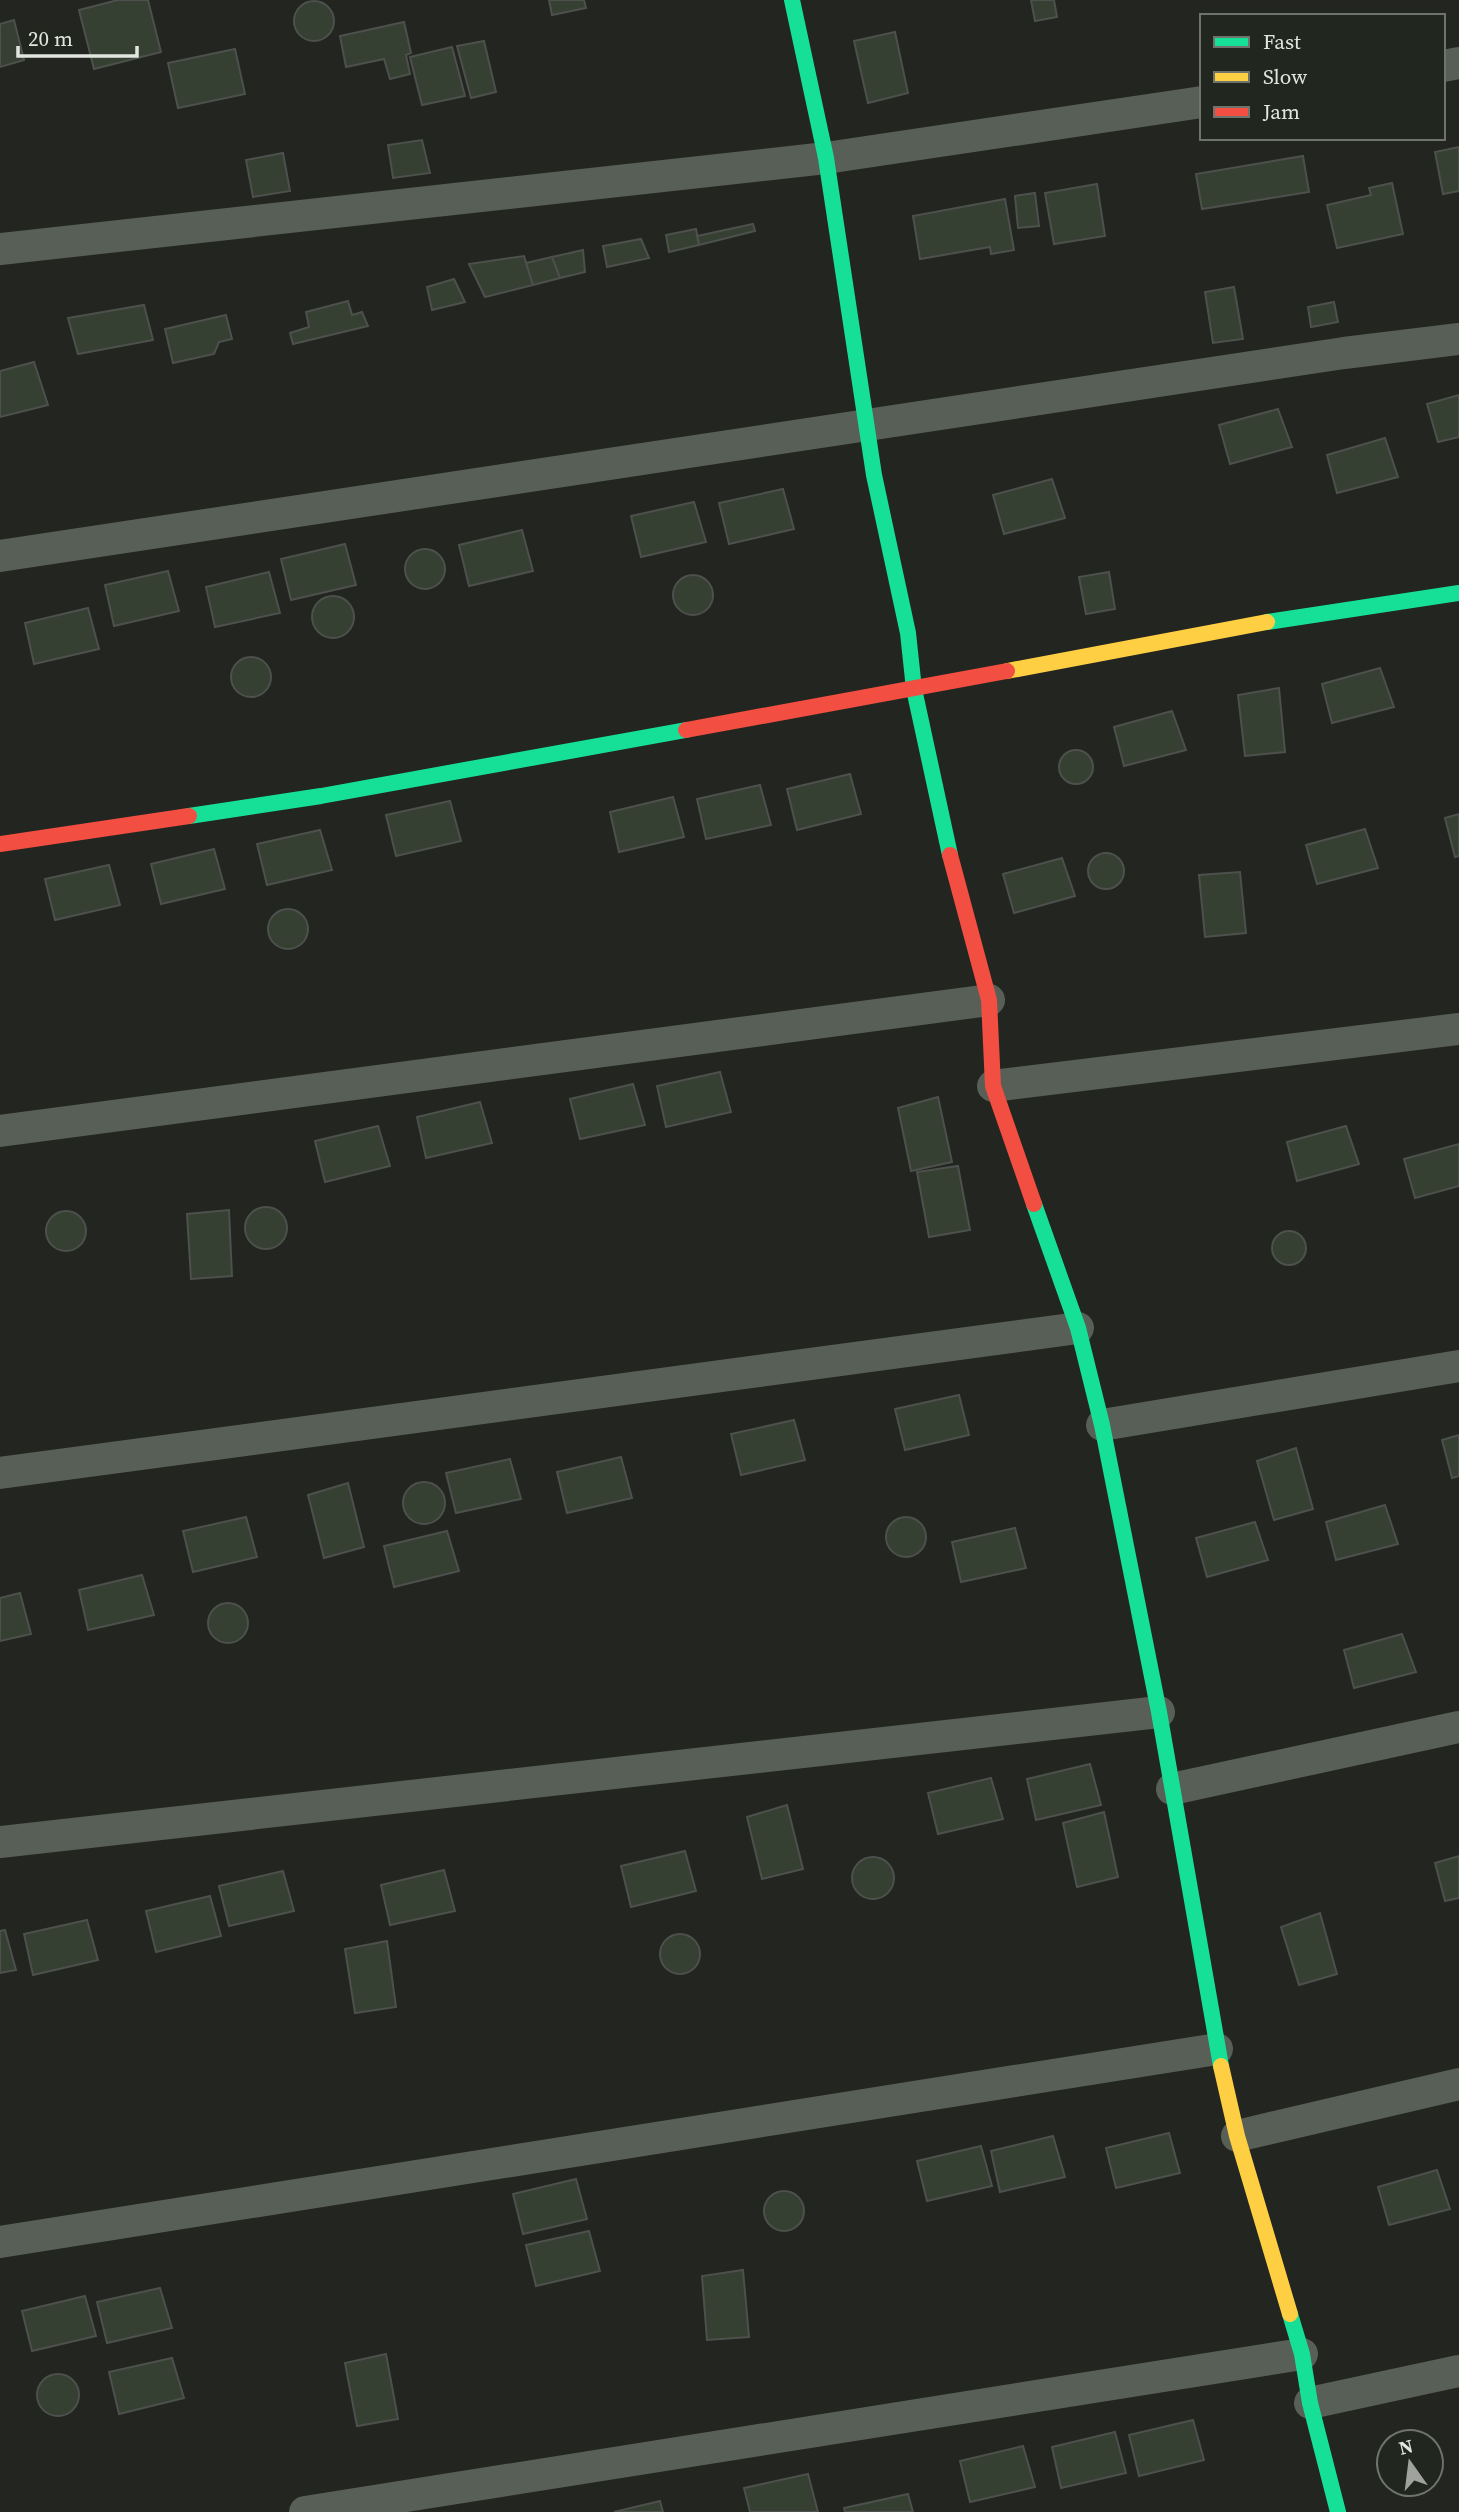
<svg xmlns="http://www.w3.org/2000/svg" width="1459" height="2512" font-family="'Source Serif 4',serif">
	<rect width="100%" height="100%" fill="#222520"/>
	<!-- building -->
	<path fill="#354032" stroke="#4d504c" stroke-width="2" d="M 118,0 L 148,0 L 161,52 L 94,69 L 79,10 Z
		M 549,0 L 584,0 L 586,8 L 552,15 Z
		M 1031,0 L 1054,0 L 1057,17 L 1035,21 Z
		M294 21a20 20 0 1 1 40 0a20 20 0 1 1-40 0Z
		M 14,20 L 24,60 L 0,67 L 0,24 Z
		M 404,22 L 411,53 L 406,55 L 410,74 L 390,79 L 384,59 L 346,67 L 340,36 Z
		M 895,32 L 908,93 L 868,103 L 854,41 Z
		M 484,41 L 496,92 L 471,98 L 457,46 Z
		M 452,47 L 465,96 L 422,105 L 410,57 Z
		M 235,49 L 245,94 L 178,108 L 168,63 Z
		M 422,140 L 430,173 L 393,178 L 388,145 Z
		M 1459,147 L 1459,191 L 1443,194 L 1435,152 Z
		M 283,153 L 290,191 L 253,197 L 246,160 Z
		M 1303,156 L 1309,192 L 1202,209 L 1196,174 Z
		M 1392,183 L 1403,234 L 1337,248 L 1327,205 L 1371,195 L 1369,188 Z
		M 1097,184 L 1105,236 L 1054,244 L 1045,193 Z
		M 1035,193 L 1039,226 L 1018,228 L 1015,196 Z
		M 1005,199 L 1014,250 L 991,254 L 990,247 L 920,259 L 913,216 Z
		M 753,224 L 755,231 L 699,245 L 697,236 Z
		M 696,229 L 699,245 L 669,252 L 666,235 Z
		M 641,239 L 649,258 L 607,267 L 603,246 Z
		M 583,250 L 585,272 L 560,278 L 552,257 Z
		M 524,256 L 533,285 L 485,297 L 469,264 Z
		M 552,257 L 560,278 L 533,285 L 526,263 Z
		M 454,279 L 465,302 L 432,310 L 427,287 Z
		M 1234,287 L 1243,339 L 1213,343 L 1205,292 Z
		M 348,301 L 352,315 L 362,312 L 368,326 L 293,344 L 290,333 L 309,327 L 306,312 Z
		M 1334,302 L 1338,322 L 1311,327 L 1308,307 Z
		M 144,305 L 153,340 L 78,354 L 68,318 Z
		M 226,315 L 232,339 L 219,342 L 214,354 L 173,363 L 165,329 Z
		M 34,362 L 48,405 L 0,417 L 0,371 Z
		M 1459,395 L 1459,437 L 1438,442 L 1427,404 Z
		M 1278,409 L 1292,447 L 1230,464 L 1219,425 Z
		M 1385,438 L 1398,477 L 1337,493 L 1327,455 Z
		M 1052,479 L 1065,518 L 1004,534 L 993,495 Z
		M 783,489 L 794,529 L 729,544 L 719,503 Z
		M 694,502 L 706,542 L 641,557 L 631,516 Z
		M 522,530 L 533,571 L 469,586 L 459,545 Z
		M 345,544 L 356,585 L 291,600 L 281,559 Z
		M405 569a20 20 0 1 1 40 0a20 20 0 1 1-40 0Z
		M 168,571 L 179,611 L 114,626 L 105,585 Z
		M 269,572 L 280,613 L 215,627 L 206,587 Z
		M 1109,572 L 1115,609 L 1086,614 L 1079,577 Z
		M673 595a20 20 0 1 1 40 0a20 20 0 1 1-40 0Z
		M312 617a21 21 0 1 1 42 0a21 21 0 1 1-42 0Z
		M 88,608 L 99,649 L 34,664 L 25,623 Z
		M231 677a20 20 0 1 1 40 0a20 20 0 1 1-40 0Z
		M 1380,668 L 1394,707 L 1332,723 L 1322,684 Z
		M 1279,688 L 1285,752 L 1245,756 L 1238,695 Z
		M 1172,711 L 1186,750 L 1124,766 L 1114,727 Z
		M1059 767a17 17 0 1 1 34 0a17 17 0 1 1-34 0Z
		M 850,774 L 861,814 L 797,830 L 787,789 Z
		M 760,785 L 771,825 L 706,839 L 697,799 Z
		M 673,797 L 684,837 L 619,852 L 610,812 Z
		M 450,801 L 461,841 L 396,856 L 386,815 Z
		M 1459,814 L 1459,856 L 1455,857 L 1445,818 Z
		M 1365,829 L 1378,868 L 1317,884 L 1306,845 Z
		M 320,830 L 332,870 L 267,885 L 257,844 Z
		M 214,849 L 225,889 L 161,904 L 151,864 Z
		M1088 871a18 18 0 1 1 36 0a18 18 0 1 1-36 0Z
		M 1062,858 L 1075,896 L 1014,913 L 1003,874 Z
		M 109,865 L 120,905 L 55,920 L 45,879 Z
		M 1240,872 L 1246,933 L 1205,937 L 1199,875 Z
		M268 929a20 20 0 1 1 40 0a20 20 0 1 1-40 0Z
		M 720,1072 L 731,1112 L 666,1127 L 657,1086 Z
		M 633,1084 L 645,1125 L 580,1139 L 570,1099 Z
		M 938,1097 L 952,1162 L 911,1171 L 898,1108 Z
		M 480,1102 L 492,1143 L 426,1158 L 417,1117 Z
		M 378,1126 L 390,1166 L 325,1182 L 315,1141 Z
		M 1346,1126 L 1359,1164 L 1297,1181 L 1287,1142 Z
		M 1459,1144 L 1459,1186 L 1415,1198 L 1404,1159 Z
		M 958,1166 L 970,1230 L 929,1237 L 917,1172 Z
		M245 1228a21 21 0 1 1 42 0a21 21 0 1 1-42 0Z
		M 229,1210 L 232,1276 L 191,1279 L 187,1214 Z
		M46 1231a20 20 0 1 1 40 0a20 20 0 1 1-40 0Z
		M1272 1248a17 17 0 1 1 34 0a17 17 0 1 1-34 0Z
		M 959,1395 L 969,1435 L 905,1450 L 895,1409 Z
		M 794,1420 L 805,1460 L 741,1475 L 731,1434 Z
		M 1459,1435 L 1459,1476 L 1452,1478 L 1442,1440 Z
		M 1296,1448 L 1313,1509 L 1274,1520 L 1257,1461 Z
		M 621,1457 L 632,1498 L 567,1513 L 557,1472 Z
		M 510,1459 L 521,1499 L 456,1513 L 446,1473 Z
		M403 1503a21 21 0 1 1 42 0a21 21 0 1 1-42 0Z
		M 348,1483 L 364,1547 L 324,1558 L 308,1495 Z
		M 1385,1505 L 1398,1544 L 1336,1560 L 1326,1522 Z
		M886 1537a20 20 0 1 1 40 0a20 20 0 1 1-40 0Z
		M 246,1517 L 257,1557 L 193,1572 L 183,1531 Z
		M 1255,1522 L 1268,1560 L 1207,1577 L 1196,1538 Z
		M 1015,1528 L 1026,1568 L 961,1582 L 952,1542 Z
		M 447,1531 L 459,1571 L 394,1587 L 384,1546 Z
		M 142,1575 L 154,1615 L 88,1630 L 79,1590 Z
		M 20,1593 L 31,1634 L 0,1641 L 0,1598 Z
		M208 1623a20 20 0 1 1 40 0a20 20 0 1 1-40 0Z
		M 1402,1634 L 1416,1672 L 1354,1688 L 1344,1650 Z
		M 1090,1764 L 1101,1805 L 1036,1820 L 1027,1779 Z
		M 991,1778 L 1003,1819 L 938,1834 L 928,1793 Z
		M 787,1805 L 803,1869 L 762,1879 L 747,1817 Z
		M 1104,1812 L 1118,1877 L 1077,1887 L 1063,1823 Z
		M 685,1851 L 696,1891 L 631,1907 L 621,1866 Z
		M 1459,1856 L 1459,1898 L 1445,1901 L 1435,1863 Z
		M852 1878a21 21 0 1 1 42 0a21 21 0 1 1-42 0Z
		M 444,1870 L 455,1911 L 390,1925 L 381,1885 Z
		M 283,1871 L 294,1911 L 229,1926 L 219,1886 Z
		M 210,1896 L 221,1936 L 156,1952 L 146,1911 Z
		M 1320,1913 L 1337,1974 L 1299,1985 L 1281,1927 Z
		M 87,1920 L 98,1960 L 33,1975 L 24,1934 Z
		M 5,1930 L 16,1970 L 0,1973 L 0,1931 Z
		M660 1954a20 20 0 1 1 40 0a20 20 0 1 1-40 0Z
		M 387,1941 L 396,2007 L 355,2013 L 345,1949 Z
		M 1169,2133 L 1180,2173 L 1116,2188 L 1106,2148 Z
		M 1053,2136 L 1065,2177 L 1000,2192 L 991,2151 Z
		M 981,2146 L 992,2186 L 927,2201 L 917,2161 Z
		M 1437,2170 L 1450,2209 L 1389,2225 L 1378,2187 Z
		M 576,2179 L 587,2219 L 523,2234 L 513,2194 Z
		M764 2211a20 20 0 1 1 40 0a20 20 0 1 1-40 0Z
		M 589,2231 L 600,2271 L 536,2286 L 526,2245 Z
		M 743,2270 L 749,2337 L 707,2340 L 702,2276 Z
		M 160,2288 L 172,2328 L 107,2343 L 97,2302 Z
		M 85,2296 L 96,2336 L 32,2351 L 22,2311 Z
		M 386,2354 L 398,2419 L 357,2426 L 345,2363 Z
		M 172,2358 L 184,2398 L 119,2414 L 109,2372 Z
		M37 2395a21 21 0 1 1 42 0a21 21 0 1 1-42 0Z
		M 1193,2420 L 1204,2460 L 1139,2476 L 1129,2435 Z
		M 1115,2432 L 1126,2473 L 1061,2488 L 1052,2447 Z
		M 1023,2446 L 1035,2487 L 970,2502 L 960,2461 Z
		M 808,2474 L 818,2512 L 750,2512 L 744,2488 Z
		M 908,2494 L 913,2512 L 845,2512 L 844,2508 Z
		M 660,2501 L 663,2512 L 614,2512 Z"/>
	<g fill="none" stroke-linecap="round" stroke-linejoin="round">
		<!-- street -->
		<path stroke="#585f56" stroke-width="32" d="M 1443,66 L 1459,63
			M 0,249 L 826,158 L 1202,102
			M 0,556 L 1344,353 L 1459,339
			M 993,1086 L 1459,1029
			M 0,1131 L 989,1000
			M 1102,1425 L 1459,1366
			M 0,1473 L 1078,1328
			M 1172,1789 L 1459,1727
			M 0,1842 L 1159,1712
			M 1237,2136 L 1459,2084
			M 0,2242 L 1217,2049
			M 1310,2403 L 1459,2371
			M 305,2512 L 1302,2354"/>
		<!-- fast -->
		<path stroke="#16e098" stroke-width="16" d="M 792,0 L 826,158 L 874,475 L 908,633 L 914,689 L 950,855
			M 1267,622 L 1459,593
			M 189,816 L 321,796 L 686,730
			M 1034,1204 L 1078,1328 L 1102,1425 L 1159,1712 L 1221,2066
			M 1290,2314 L 1302,2354 L 1310,2403 L 1338,2512"/>
		<!-- slow -->
		<path stroke="#ffcf43" stroke-width="16" d="M 1007,671 L 1267,622
			M 1221,2066 L 1237,2136 L 1290,2314"/>
		<!-- jam -->
		<path stroke="#f24e42" stroke-width="16" d="M 686,730 L 1007,671
			M 0,844 L 189,816
			M 950,855 L 989,1000 L 993,1086 L 1034,1204"/>
	</g>
	<!-- legend -->
	<rect x="1200" y="14" width="245" height="126" fill="#21261f" stroke="#6e736d" stroke-width="2"/>
	<rect x="1214" y="37" width="35" height="10" fill="#16e098" stroke="#6e736d" stroke-width="2"/>
	<text x="1263" y="49" font-size="21" fill="#e2e6e1">Fast</text>
	<rect x="1214" y="72" width="35" height="10" fill="#ffcf43" stroke="#6e736d" stroke-width="2"/>
	<text x="1263" y="84" font-size="21" fill="#e2e6e1">Slow</text>
	<rect x="1214" y="107" width="35" height="10" fill="#f24e42" stroke="#6e736d" stroke-width="2"/>
	<text x="1263" y="119" font-size="21" fill="#e2e6e1">Jam</text>
	<!-- north arrow -->
	<g transform="translate(1410 2463) rotate(346)"><circle r="33" fill="#21261f" stroke="#6e736d" stroke-width="2"/>
	<path d="M0-5L12 26L0 18L-12 26Z" fill="#9fa29d"/>
	<text y="-10" font-size="19" font-weight="bold" text-anchor="middle" fill="#e2e6e1">N</text>
	</g>
	<!-- scale -->
	<path d="M18 46v10h119v-10" fill="none" stroke="#e2e6e1" stroke-width="3.5"/>
	<text x="28" y="46" font-size="21" fill="#e2e6e1" stroke="#21261f" stroke-width="5" paint-order="stroke">20 m</text>
</svg>
